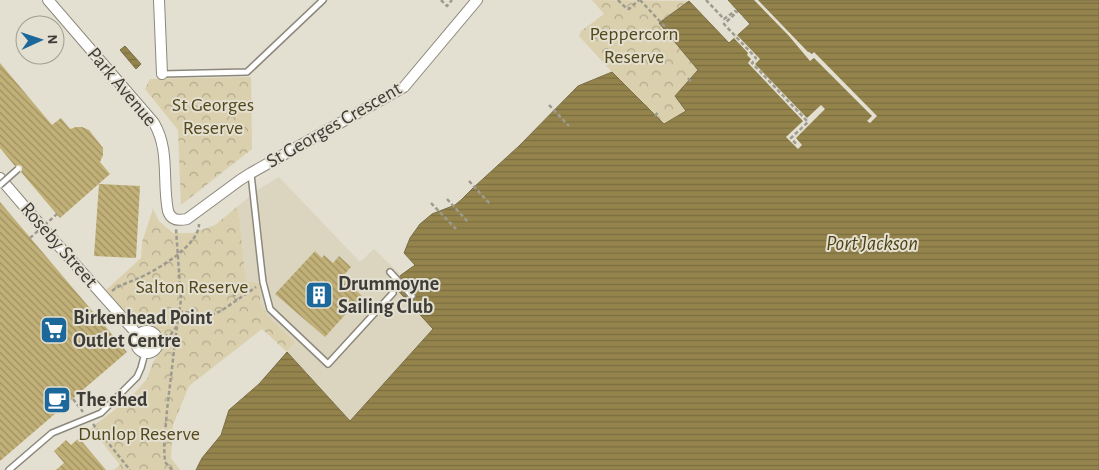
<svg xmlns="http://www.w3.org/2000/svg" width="1099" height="470" font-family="'Alegreya Sans',sans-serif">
	<defs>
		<pattern id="park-crowns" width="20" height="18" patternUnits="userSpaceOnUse" patternTransform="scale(1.25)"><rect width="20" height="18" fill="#dbd0ad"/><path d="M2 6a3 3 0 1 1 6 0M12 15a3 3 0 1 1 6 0" fill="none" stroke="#b3aa8e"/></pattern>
		<pattern id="water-rules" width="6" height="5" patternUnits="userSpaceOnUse" patternTransform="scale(1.25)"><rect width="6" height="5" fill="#94844c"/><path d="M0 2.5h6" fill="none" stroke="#7a6d40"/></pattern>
		<pattern id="building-back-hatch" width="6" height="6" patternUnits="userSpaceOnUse" patternTransform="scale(1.25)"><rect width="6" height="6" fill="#c1b077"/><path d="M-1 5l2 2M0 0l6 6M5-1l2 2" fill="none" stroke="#9e9062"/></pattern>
	</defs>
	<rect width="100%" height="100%" fill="#e3dfd1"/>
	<!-- built -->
	<path fill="#dbd5c0" d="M 279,177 L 360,262 L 374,249 L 401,275 L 393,285 L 433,329 L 349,421 L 287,352 L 295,342 L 268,316 L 260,303 L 259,283 L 246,281 L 238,206 L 262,187 Z"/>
	<!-- park -->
	<path fill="url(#park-crowns)" d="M 592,0 L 689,1 L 659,23 L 698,70 L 675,96 L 687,111 L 664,124 L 612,72 L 579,36 L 581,31 L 604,14 Z
		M 251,77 L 252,149 L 181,205 L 178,130 L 145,89 L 150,79 Z
		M 238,206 L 246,281 L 260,283 L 260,303 L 268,316 L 295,342 L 287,352 L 262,329 L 189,386 L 173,425 L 171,458 L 180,470 L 114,470 L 120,465 L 91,428 L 130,398 L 147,379 L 153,362 L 160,352 L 164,342 L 161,332 L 150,323 L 130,317 L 106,290 L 141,258 L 142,242 L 153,209 L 159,221 L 173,233 L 193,233 L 215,225 Z"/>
	<!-- water -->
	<path fill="url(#water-rules)" stroke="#7a6e46" d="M 728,0 L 1099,0 L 1099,470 L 196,470 L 202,458 L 221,435 L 229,410 L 259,384 L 287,352 L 350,421 L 433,329 L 393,285 L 401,275 L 415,265 L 404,253 L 410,238 L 420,224 L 432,214 L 455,205 L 461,200 L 473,188 L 519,146 L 578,86 L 612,72 L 664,124 L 686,111 L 675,96 L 698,70 L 659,23 L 689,1 L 729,43 L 750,24 Z
		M 125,46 L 141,64 L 136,69 L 120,50 Z"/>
	<!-- pier -->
	<path fill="#e3dfd1" d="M 754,0 L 758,0 L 808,52 L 809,52 L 812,54 L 814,52 L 877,116 L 870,123 L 867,121 L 872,116 L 814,58 L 810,61 L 789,36 Z
		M 737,35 L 760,59 L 755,64 L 807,118 L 821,105 L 825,109 L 796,138 L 802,145 L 798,149 L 786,137 L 803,121 L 748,63 L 751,59 L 747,55 L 748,53 L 734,38 Z"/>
	<!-- building -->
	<path fill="url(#building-back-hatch)" d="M 0,63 L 52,125 L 61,118 L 70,129 L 76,127 L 82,127 L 89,130 L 103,148 L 103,155 L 100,162 L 110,174 L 60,218 L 21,172 L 22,170 L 22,166 L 19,165 L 15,166 L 0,148 Z
		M 99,184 L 140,186 L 136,258 L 94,256 Z
		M 0,202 L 127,352 L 0,461 Z
		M 315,251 L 322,258 L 324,255 L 333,263 L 339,256 L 351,267 L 342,277 L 362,296 L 325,337 L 275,294 Z
		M 79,438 L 106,470 L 56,470 L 64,463 L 54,451 L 66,440 L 71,445 Z"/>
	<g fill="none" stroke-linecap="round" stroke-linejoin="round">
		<!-- service casing -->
		<g stroke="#8c887b" stroke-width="8">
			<path id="service" d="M 162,74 L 247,72 L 323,0
				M 251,174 L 261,265 L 263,282 L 270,309 L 328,364 L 393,293
				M 390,272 L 412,296
				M 9,470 L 52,433 L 101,413 L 137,377 L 141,368 L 145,353"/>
		</g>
		<!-- minor casing -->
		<g stroke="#8c887b" stroke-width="12">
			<path id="minor" d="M 48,0 L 154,123 C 170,150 162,181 168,211 C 171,220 178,221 187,219 L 240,180 L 251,173 L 404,87 L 477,0
				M 159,0 L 162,74
				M 0,178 L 42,227 L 138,335
				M136 342a11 11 0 1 1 22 0a11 11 0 1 1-22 0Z"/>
		</g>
		<!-- path -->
		<path stroke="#9d9a90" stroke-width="2.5" stroke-dasharray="4 2.5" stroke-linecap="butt" d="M 441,0 L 447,6 L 452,0
			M 618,0 L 626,8 L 629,9 L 639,0
			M 640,0 L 668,30
			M 706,0 L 724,19 L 735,11 L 737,12 L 724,24 L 756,58 L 752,63 L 808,122 L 791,138 L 797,145
			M 688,78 L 692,83
			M 549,105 L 569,126
			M 655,116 L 659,111
			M 469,181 L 490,204
			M 447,199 L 468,222
			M 431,203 L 456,229
			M 112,291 C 119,285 128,283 137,279 C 155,271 199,246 199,224
			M 233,293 L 237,300
			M 179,311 L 209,316 L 221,311 L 256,287
			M 158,339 L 171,334 L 177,326 L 181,300 L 176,229
			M 73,399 L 83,412
			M 93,424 L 130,470
			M 172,470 L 165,462 L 164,447 L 167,410 L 177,326"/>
		<!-- service -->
		<use href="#service" stroke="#fff" stroke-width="5"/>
		<!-- minor -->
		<use href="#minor" stroke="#fff" stroke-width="10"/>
		<!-- service-bridge casing -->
		<g stroke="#8c887b" stroke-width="8" stroke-linecap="butt">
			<path id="service-bridge" d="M 0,185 L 18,169"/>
		</g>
		<!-- path-bridge -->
		<path stroke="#9d9a90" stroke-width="2.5" stroke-dasharray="4 2.5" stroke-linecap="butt" d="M 30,238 L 57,214"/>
		<!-- service-bridge -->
		<use href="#service-bridge" stroke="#fff" stroke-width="5"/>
	</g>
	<!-- icons -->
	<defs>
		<g id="building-square" transform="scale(1.4375)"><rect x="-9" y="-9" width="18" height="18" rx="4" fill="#1c689b" stroke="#e3dfd1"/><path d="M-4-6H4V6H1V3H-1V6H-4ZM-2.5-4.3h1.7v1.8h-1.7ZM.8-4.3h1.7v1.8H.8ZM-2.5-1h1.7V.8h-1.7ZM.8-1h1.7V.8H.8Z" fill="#fff"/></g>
		<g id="supermarket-square" transform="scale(1.4375)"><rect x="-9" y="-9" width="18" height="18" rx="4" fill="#1c689b" stroke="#e3dfd1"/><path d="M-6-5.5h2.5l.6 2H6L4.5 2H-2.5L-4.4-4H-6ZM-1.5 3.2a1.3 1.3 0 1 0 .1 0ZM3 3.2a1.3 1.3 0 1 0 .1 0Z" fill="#fff"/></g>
		<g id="cafe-square" transform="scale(1.4375)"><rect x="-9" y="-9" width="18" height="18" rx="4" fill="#1c689b" stroke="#e3dfd1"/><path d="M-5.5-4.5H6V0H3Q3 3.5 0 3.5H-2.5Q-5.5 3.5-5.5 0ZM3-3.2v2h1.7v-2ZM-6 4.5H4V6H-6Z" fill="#fff"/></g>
	</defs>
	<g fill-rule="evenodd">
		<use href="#building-square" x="319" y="295"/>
		<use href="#supermarket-square" x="54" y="330"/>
		<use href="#cafe-square" x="57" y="400"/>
	</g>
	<g text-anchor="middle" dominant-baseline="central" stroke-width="4" stroke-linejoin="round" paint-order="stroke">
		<!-- park labels -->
		<g font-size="20" fill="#54471b" stroke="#e3dfd1">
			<text x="634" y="34">Peppercorn<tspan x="634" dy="23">Reserve</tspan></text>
			<text x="213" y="105">St Georges<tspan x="213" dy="23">Reserve</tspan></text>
			<text x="192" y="287">Salton Reserve</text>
			<text x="139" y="434">Dunlop Reserve</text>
		</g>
		<!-- street labels -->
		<g font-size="20" fill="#3e3c37" stroke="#e3dfd1">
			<text transform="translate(122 87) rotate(50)">Park Avenue</text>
			<text transform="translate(334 125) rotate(-30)">St Georges Crescent</text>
			<text transform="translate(59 245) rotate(49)">Roseby Street</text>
		</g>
		<!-- poi labels -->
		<g font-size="20" font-weight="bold" fill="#3e3c37" stroke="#e3dfd1" text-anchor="start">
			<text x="338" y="284">Drummoyne<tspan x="338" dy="23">Sailing Club</tspan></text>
			<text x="73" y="318">Birkenhead Point<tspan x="73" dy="23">Outlet Centre</tspan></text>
			<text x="76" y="400">The shed</text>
		</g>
		<!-- water labels -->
		<g font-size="21" font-style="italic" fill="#504316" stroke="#e3dfd1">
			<text x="872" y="243">Port Jackson</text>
		</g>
	</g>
	<!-- north arrow -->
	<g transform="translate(40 40) rotate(87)"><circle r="24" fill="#e3dfd1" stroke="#a19e93"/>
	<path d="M0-4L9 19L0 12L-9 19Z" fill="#1c689b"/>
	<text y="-8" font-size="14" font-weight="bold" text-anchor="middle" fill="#3e3c37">N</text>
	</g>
</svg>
